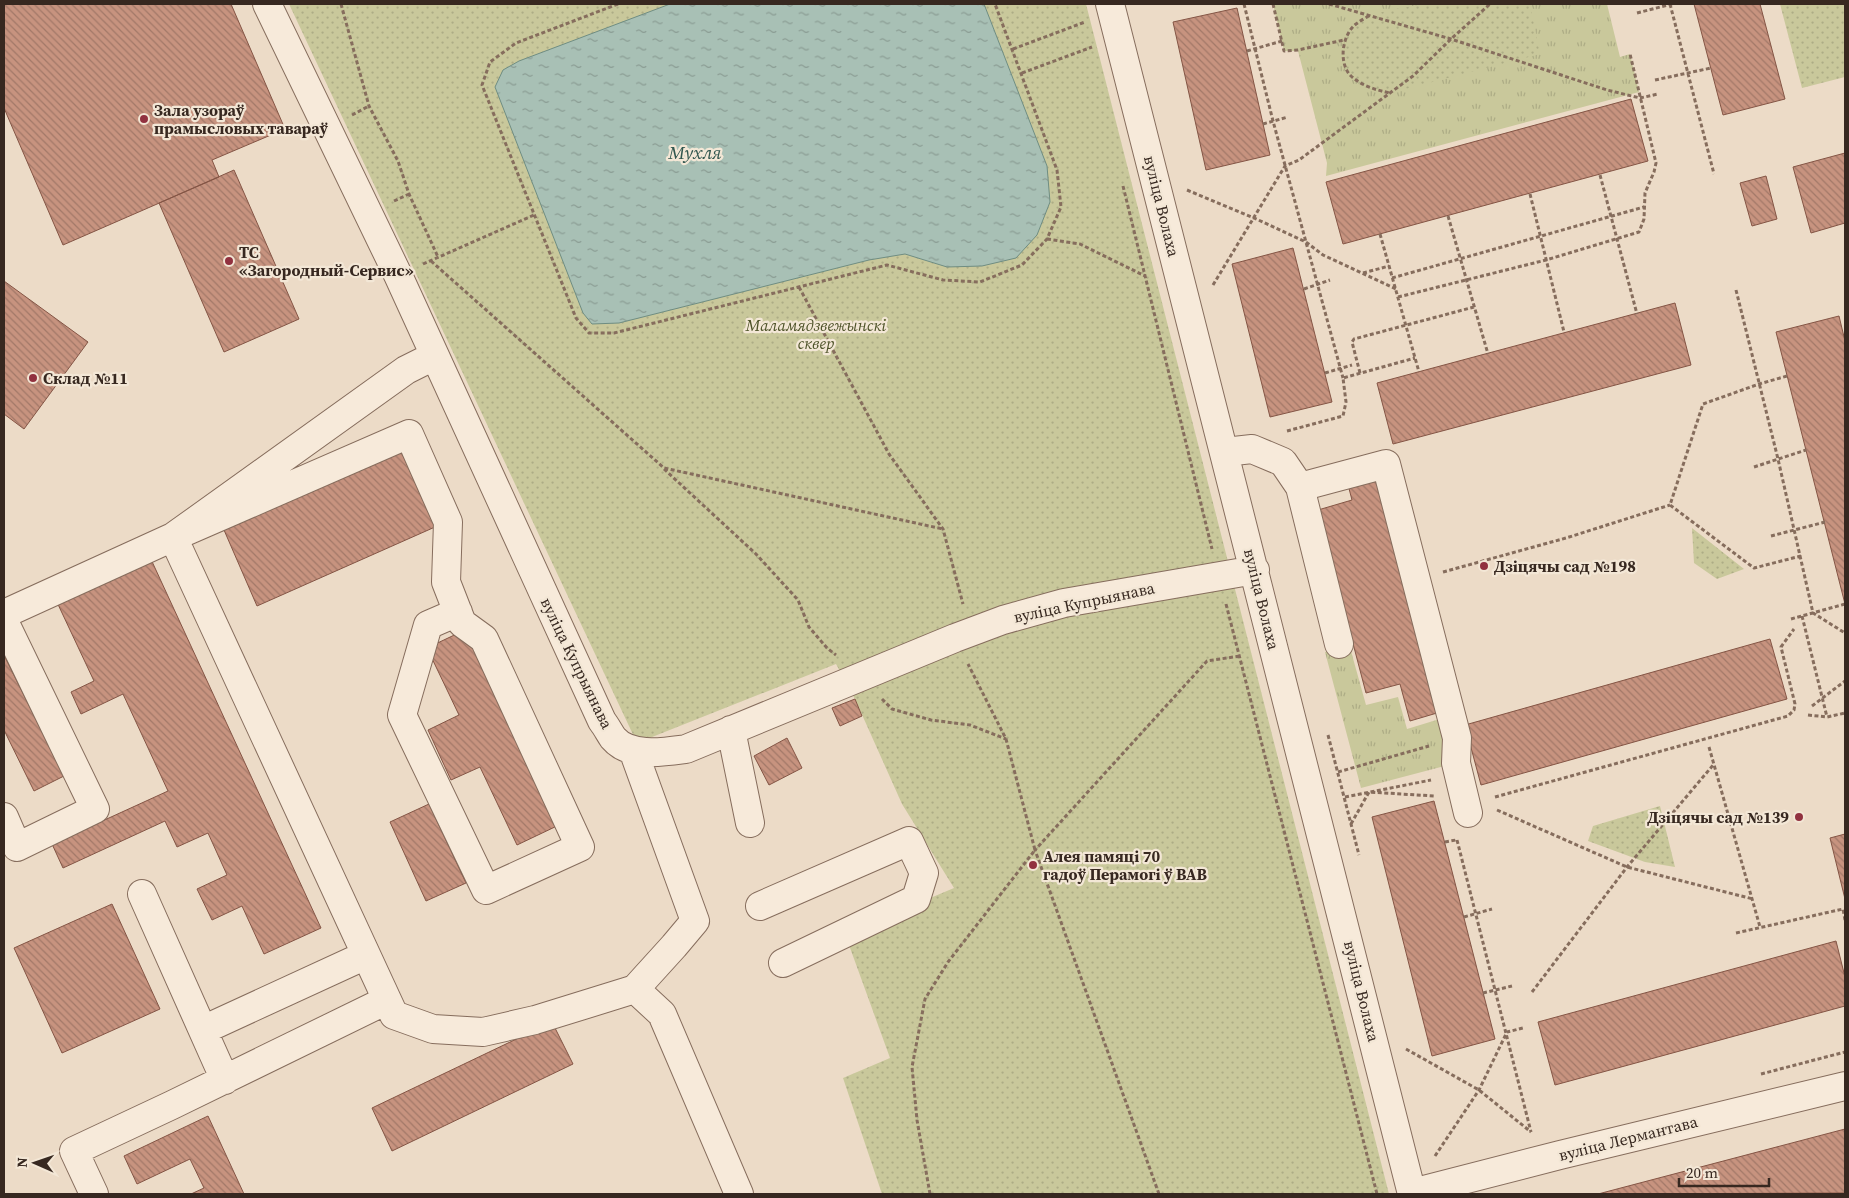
<svg xmlns="http://www.w3.org/2000/svg" width="1849" height="1198" font-family="'Source Serif 4',serif">
	<defs>
		<pattern id="grass-tufts" width="24" height="20" patternUnits="userSpaceOnUse" patternTransform="scale(1.25)"><rect width="24" height="20" fill="#c9c89b"/><path d="M3 7l-1-3M5 7V3M7 7l1-3M15 17l-1-3M17 17v-4M19 17l1-3" fill="none" stroke="#adac85"/></pattern>
		<pattern id="park-dots" width="8" height="8" patternUnits="userSpaceOnUse" patternTransform="scale(1.25)"><rect width="8" height="8" fill="#c9c89b"/><path d="M2 2h.1M6 6h.1" fill="none" stroke="#adac85" stroke-width="1.8" stroke-linecap="round"/></pattern>
		<pattern id="water-ripples" width="26" height="14" patternUnits="userSpaceOnUse" patternTransform="scale(1.25)"><rect width="26" height="14" fill="#a8c0b5"/><path d="M2 4q2-2 4 0t4 0M15 11q2-2 4 0t4 0" fill="none" stroke="#8a9c93"/></pattern>
		<pattern id="building-back-hatch" width="6" height="6" patternUnits="userSpaceOnUse" patternTransform="scale(1.25)"><rect width="6" height="6" fill="#c7937f"/><path d="M-1 5l2 2M0 0l6 6M5-1l2 2" fill="none" stroke="#a27868"/></pattern>
	</defs>
	<rect width="100%" height="100%" fill="#ecdbc7"/>
	<!-- grass -->
	<path fill="url(#grass-tufts)" d="M 1273,4 L 1607,4 L 1620,57 L 1630,54 L 1639,92 L 1326,176 L 1327,163 L 1298,51 L 1284,51 Z
		M 1349,644 L 1366,705 L 1398,697 L 1407,729 L 1443,718 L 1456,763 L 1361,788 L 1325,652 Z"/>
	<!-- park -->
	<path fill="url(#park-dots)" d="M 289,4 L 1086,4 L 1389,1194 L 882,1194 L 843,1078 L 890,1058 L 845,934 L 954,888 L 902,804 L 855,699 L 836,664 L 637,743 Z
		M 1422,4 L 1530,4 L 1540,54 L 1390,93 C 1376,90 1362,86 1352,76 C 1338,63 1342,35 1356,24 C 1373,10 1401,9 1422,4 Z
		M 1780,4 L 1845,4 L 1845,77 L 1802,88 Z
		M 1692,528 L 1744,569 L 1717,579 L 1694,563 Z
		M 1660,806 L 1675,867 L 1645,862 L 1588,841 L 1593,826 Z"/>
	<!-- water -->
	<path fill="url(#water-ripples)" stroke="#6f8d82" d="M 670,4 L 984,4 L 1047,166 L 1050,202 L 1037,235 L 1016,258 L 982,266 L 947,267 L 905,254 L 869,260 L 619,323 L 592,324 L 583,313 L 495,87 L 503,70 L 519,61 Z"/>
	<!-- building -->
	<path fill="url(#building-back-hatch)" stroke="#845545" d="M 4,4 L 231,4 L 285,129 L 212,160 L 219,177 L 63,245 L 4,108 Z
		M 1694,4 L 1760,4 L 1785,99 L 1723,115 Z
		M 1237,8 L 1270,155 L 1206,170 L 1173,22 Z
		M 1631,99 L 1648,161 L 1343,244 L 1326,182 Z
		M 1845,153 L 1845,223 L 1811,233 L 1793,167 Z
		M 234,170 L 299,319 L 224,352 L 159,203 Z
		M 1766,176 L 1777,219 L 1752,226 L 1740,183 Z
		M 1293,248 L 1332,402 L 1270,417 L 1232,264 Z
		M 4,281 L 88,342 L 24,429 L 4,414 Z
		M 1675,303 L 1691,365 L 1393,444 L 1377,383 Z
		M 1839,316 L 1845,341 L 1845,604 L 1776,332 Z
		M 401,451 L 435,527 L 257,606 L 224,530 Z
		M 1376,473 L 1437,713 L 1410,721 L 1400,684 L 1366,693 L 1318,510 L 1352,500 L 1347,481 Z
		M 149,555 L 321,928 L 264,954 L 242,906 L 212,920 L 197,889 L 227,875 L 208,833 L 177,847 L 165,821 L 63,868 L 52,844 L 168,791 L 123,694 L 81,714 L 71,692 L 94,681 L 55,598 Z
		M 467,629 L 559,825 L 517,845 L 480,767 L 451,780 L 428,730 L 459,715 L 427,648 Z
		M 1770,639 L 1787,699 L 1481,785 L 1465,725 Z
		M 4,655 L 64,776 L 34,791 L 4,730 Z
		M 855,699 L 862,716 L 840,726 L 832,708 Z
		M 787,738 L 802,768 L 769,785 L 754,756 Z
		M 1434,801 L 1495,1039 L 1432,1056 L 1372,817 Z
		M 429,804 L 466,883 L 426,901 L 390,822 Z
		M 1845,834 L 1845,899 L 1830,838 Z
		M 112,904 L 160,1009 L 62,1053 L 14,948 Z
		M 1836,941 L 1845,977 L 1845,1006 L 1555,1085 L 1538,1022 Z
		M 552,1022 L 573,1064 L 392,1151 L 372,1108 Z
		M 208,1116 L 244,1194 L 191,1194 L 204,1188 L 190,1159 L 137,1184 L 124,1156 Z
		M 1845,1129 L 1845,1193 L 1598,1194 Z"/>
	<g fill="none" stroke-linecap="round" stroke-linejoin="round">
		<!-- minor casing -->
		<g stroke="#866d5d" stroke-width="30">
			<path id="minor" d="M 267,4 L 398,275 L 602,721 C 606,726 609,732 613,738 C 630,758 664,752 686,749 L 955,638 L 1003,620 L 1064,603 L 1255,570
				M 1110,4 L 1412,1194
				M 1225,452 L 1252,449 L 1283,462 L 1300,487 L 1339,644
				M 1300,487 L 1386,464 L 1457,738 L 1456,763 L 1468,813
				M 458,612 L 428,625 L 402,715 L 486,890 L 580,847 L 484,639 L 462,623 L 446,582 L 448,522 L 409,434 L 173,537 L 394,1015 L 433,1029 L 483,1032 L 535,1020 L 635,989 L 674,946 L 695,921 L 633,750
				M 4,614 L 173,537 L 406,370 L 434,356
				M 4,621 L 95,809 L 17,847 L 4,817
				M 731,730 L 750,823
				M 142,894 L 225,1080
				M 760,906 L 909,841 L 924,873 L 916,899 L 783,963
				M 635,989 L 662,1014 L 739,1194
				M 203,1030 L 366,955
				M 1412,1193 L 1560,1155 L 1845,1086
				M 94,1194 L 74,1151 L 172,1105 L 387,1000"/>
		</g>
		<!-- path -->
		<path stroke="#866d5d" stroke-width="3" stroke-dasharray="4 2.5" stroke-linecap="butt" d="M 341,4 L 369,106 L 398,161 L 409,194 L 438,257
			M 618,4 L 516,43 L 490,62 L 482,85 L 576,318 L 589,333 L 614,333 L 887,265 L 943,280 L 980,282 L 1022,265 L 1047,239 L 1061,207 L 1057,170 L 995,4
			M 1244,4 L 1273,121 L 1343,378
			M 1273,4 L 1284,51 L 1298,50 L 1344,40
			M 1329,4 L 1451,39 L 1607,90 L 1640,98 L 1658,94
			M 1670,4 L 1714,174
			M 1637,13 L 1672,4
			M 1369,16 C 1365,18 1360,21 1356,24 C 1342,35 1338,63 1351,76 C 1362,86 1376,90 1390,93
			M 1013,49 L 1085,22
			M 1247,51 L 1282,41
			M 1022,73 L 1092,47
			M 1655,80 L 1711,68
			M 352,115 L 369,106
			M 1263,124 L 1288,117
			M 1600,175 L 1637,314
			M 1123,186 L 1212,549
			M 1187,190 L 1254,218 L 1306,242 L 1323,255 L 1396,289
			M 1530,194 L 1564,332
			M 394,201 L 409,194
			M 1448,216 L 1488,354
			M 1380,234 L 1419,372
			M 1047,239 L 1080,244 L 1145,276
			M 431,261 L 664,468 L 943,529
			M 423,264 L 534,215
			M 1363,273 L 1389,266
			M 1392,278 L 1644,207
			M 1213,285 L 1285,166 L 1299,160 L 1413,76 L 1451,39 L 1490,4
			M 799,287 L 889,454 L 943,529 L 963,604
			M 1304,289 L 1330,280
			M 1736,290 L 1778,459 L 1813,613 L 1845,633
			M 1398,297 L 1546,260 L 1639,232 L 1644,219 L 1645,193 L 1654,172 L 1656,163 L 1630,54
			M 1325,373 L 1352,365
			M 1360,373 L 1352,342 L 1354,339 L 1474,307
			M 1787,376 L 1759,384 L 1703,404 L 1670,505 L 1754,568 L 1801,556
			M 1287,431 L 1343,416 L 1346,402 L 1343,378 L 1415,358
			M 1754,467 L 1806,450
			M 664,469 L 756,554 L 798,600 L 809,627 L 827,648 L 836,655
			M 1771,536 L 1825,522
			M 1443,572 L 1566,538 L 1670,505
			M 1226,604 L 1377,1194
			M 1802,616 L 1827,717
			M 1791,619 L 1845,604
			M 882,699 L 892,709 L 931,720 L 970,725 L 1006,739
			M 1812,706 L 1845,681
			M 1808,715 L 1827,717 L 1845,713
			M 1328,735 L 1359,855
			M 1709,747 L 1760,927
			M 1338,772 L 1429,746
			M 1345,797 L 1431,780
			M 1495,797 L 1788,716 L 1794,710 L 1795,704 L 1781,647 L 1794,629
			M 1497,810 L 1627,867 L 1753,899
			M 1351,824 L 1369,792 L 1434,796
			M 1457,840 L 1531,1132
			M 1445,842 L 1456,840
			M 1464,917 L 1492,909
			M 1736,933 L 1843,909 L 1845,920
			M 1532,992 L 1627,867 L 1714,764
			M 1483,993 L 1512,986
			M 1406,1049 L 1479,1090 L 1531,1132
			M 1761,1074 L 1845,1052
			M 1435,1156 L 1479,1090 L 1507,1032 L 1523,1028
			M 930,1194 L 917,1120 L 912,1067 L 925,999 L 948,962 L 1035,850 L 1006,739 L 968,664
			M 1159,1194 L 1035,850 L 1207,661 L 1240,656"/>
		<!-- minor -->
		<use href="#minor" stroke="#f7eada" stroke-width="28"/>
	</g>
	<!-- markers -->
	<g fill="#91313f" stroke="#f3e7d6" stroke-width="2">
		<circle cx="144" cy="119" r="5"/>
		<circle cx="229" cy="261" r="5"/>
		<circle cx="33" cy="378" r="5"/>
		<circle cx="1484" cy="566" r="5"/>
		<circle cx="1799" cy="817" r="5"/>
		<circle cx="1033" cy="865" r="5"/>
	</g>
	<g text-anchor="middle" dominant-baseline="central" stroke-width="4.5" stroke-linejoin="round" paint-order="stroke">
		<!-- poi labels -->
		<g font-size="16" font-weight="bold" fill="#372820" stroke="#f3e7d6" text-anchor="start">
			<text x="154" y="110">Зала узораў<tspan x="154" dy="18">прамысловых тавараў</tspan></text>
			<text x="239" y="252">ТС<tspan x="239" dy="18">«Загородный-Сервис»</tspan></text>
			<text x="43" y="378">Склад №11</text>
			<text x="1494" y="566">Дзіцячы сад №198</text>
			<text x="1789" y="817" text-anchor="end">Дзіцячы сад №139</text>
			<text x="1043" y="856">Алея памяці 70<tspan x="1043" dy="18">гадоў Перамогі ў ВАВ</tspan></text>
		</g>
		<!-- street labels -->
		<g font-size="16" fill="#372820" stroke="#f3e7d6">
			<text transform="translate(1162 206) rotate(76)">вуліца Волаха</text>
			<text transform="translate(1262 599) rotate(76)">вуліца Волаха</text>
			<text transform="translate(1084 602) rotate(-12)">вуліца Купрыянава</text>
			<text transform="translate(577 663) rotate(64)">вуліца Купрыянава</text>
			<text transform="translate(1362 991) rotate(76)">вуліца Волаха</text>
			<text transform="translate(1628 1138) rotate(-14)">вуліца Лермантава</text>
		</g>
		<!-- park labels -->
		<g font-size="16" font-style="italic" fill="#4d5228" stroke="#f3e7d6">
			<text x="816" y="325">Маламядзвежынскі<tspan x="816" dy="18">сквер</tspan></text>
		</g>
		<!-- water labels -->
		<g font-size="18" font-style="italic" fill="#30564e" stroke="#f3e7d6">
			<text x="695" y="152">Мухля</text>
		</g>
	</g>
	<!-- border -->
	<rect width="1849" height="1198" fill="none" stroke="#372820" stroke-width="10"/>
	<!-- north arrow -->
	<g transform="translate(35 1163) rotate(272)" stroke="#f3e7d6" stroke-width="4" paint-order="stroke">
	<path d="M0-4L9 19L0 12L-9 19Z" fill="#372820"/>
	<text y="-8" font-size="14" font-weight="bold" text-anchor="middle" fill="#372820">N</text>
	</g>
	<!-- scale -->
	<path d="M1679 1178v8h90v-8" fill="none" stroke="#372820" stroke-width="2.5"/>
	<text x="1686" y="1178" font-size="15" fill="#372820" stroke="#f3e7d6" stroke-width="4" paint-order="stroke">20 m</text>
</svg>
